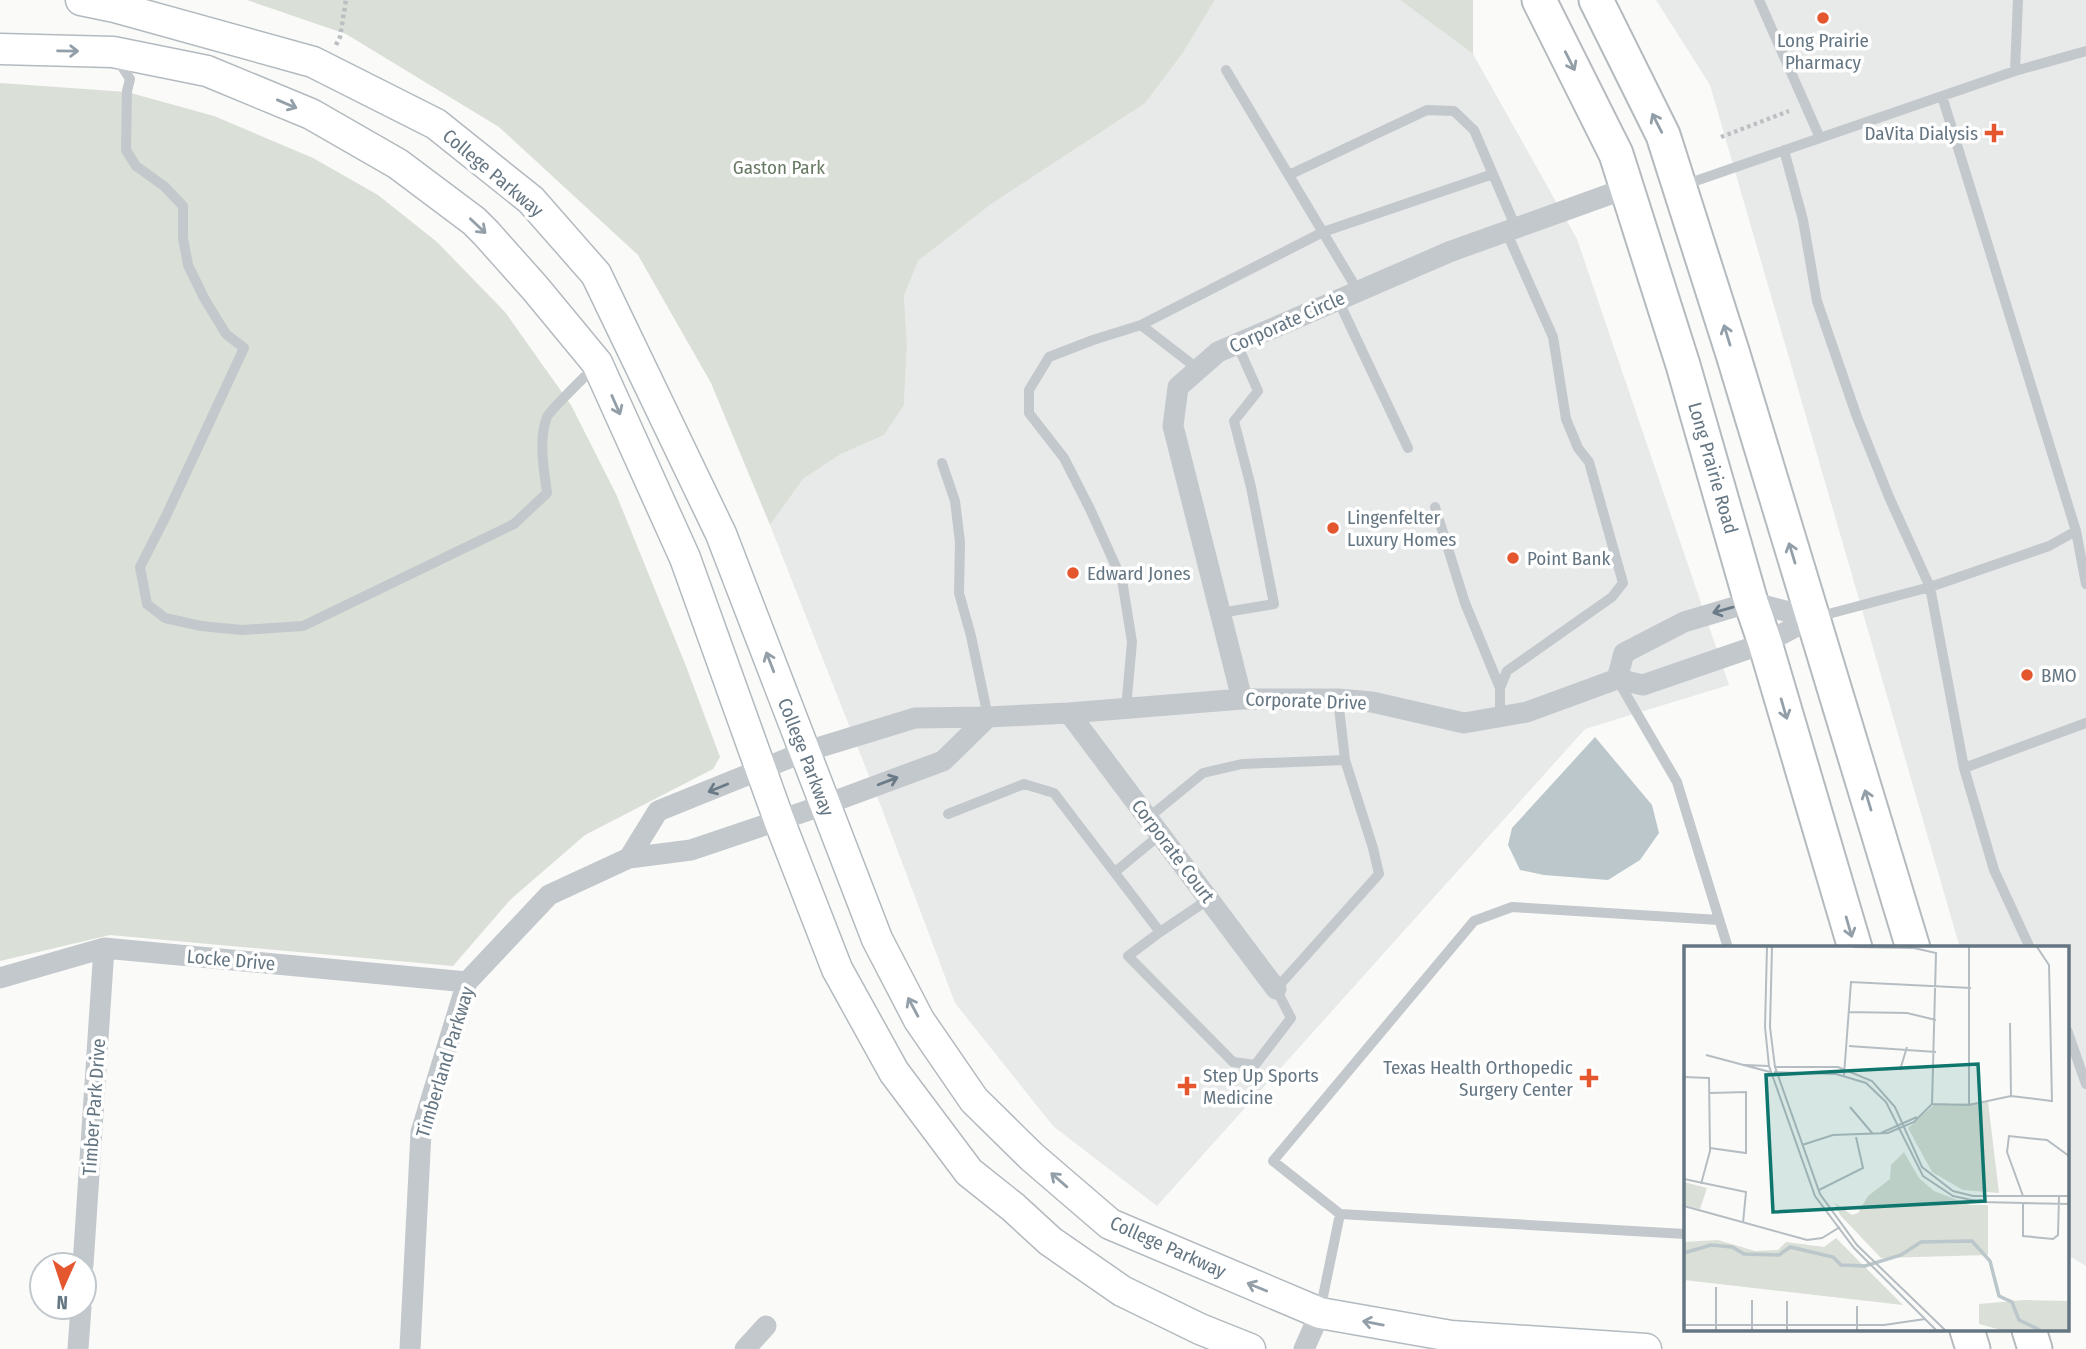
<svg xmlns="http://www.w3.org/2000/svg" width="2086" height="1349" font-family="'Fira Sans Condensed',sans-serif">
	<rect width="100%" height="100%" fill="#fafaf8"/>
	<!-- built -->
	<path fill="#e8e9e9" d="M 1215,0 L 1400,0 L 1473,54 L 1577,239 L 1729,685 L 1585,729 L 1157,1206 L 1053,1126 L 955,1003 L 880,804 L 770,525 L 803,479 L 841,454 L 884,435 L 904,405 L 907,345 L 904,296 L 918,261 L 1184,51 Z
		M 1656,0 L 2086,0 L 2086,1266 L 2067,1255 L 2067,948 L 1960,948 L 1710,85 Z"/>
	<!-- green -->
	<path fill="#dadfd7" d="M 247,0 L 1215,0 L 1184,51 L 1145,103 L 991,204 L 918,261 L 904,296 L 907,345 L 904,405 L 884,435 L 841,454 L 803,479 L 770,525 L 711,383 L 638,255 L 499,127 L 346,34 Z
		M 1400,0 L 1473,0 L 1473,54 Z
		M 0,83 L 127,92 L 214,116 L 313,158 L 378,195 L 437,242 L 505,312 L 571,405 L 616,494 L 686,666 L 720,757 L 713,769 L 585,835 L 510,900 L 453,966 L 110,935 L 0,961 Z"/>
	<!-- water -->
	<path fill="#bbc7cb" d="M 1595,737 L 1652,805 L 1659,833 L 1640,860 L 1608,880 L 1544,875 L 1520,870 L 1508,845 L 1512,828 Z"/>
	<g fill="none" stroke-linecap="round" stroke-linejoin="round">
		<!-- secondary casing -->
		<g stroke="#b3babf" stroke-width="33">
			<path id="secondary" d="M 81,0 L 115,7 L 313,62 L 436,124 L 531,200 L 596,274 L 721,534 L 877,939 L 919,1020 L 974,1100 L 1032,1157 L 1110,1224 L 1320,1313 L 1451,1336 L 1646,1349
				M 0,49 L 113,52 L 207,71 L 311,114 L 398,164 L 474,221 L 486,233 L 535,288 L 597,363 L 685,558 L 779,820 L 837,969 L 894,1072 L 969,1172 L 1013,1207 L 1050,1241 L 1122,1291 L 1200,1329 L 1250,1349"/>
		</g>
		<!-- primary casing -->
		<g stroke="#b5babe" stroke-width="37">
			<path id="primary" d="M 1539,0 L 1616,154 L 1683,365 L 1751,602 L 1765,643 L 1855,948
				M 1596,0 L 1663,135 L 1732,351 L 1913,948
				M 1967,1330 L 1973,1349
				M 2029,1330 L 2035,1349"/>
		</g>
		<!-- path -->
		<path stroke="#bbbfc2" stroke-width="4.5" stroke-dasharray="3.5 3.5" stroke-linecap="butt" d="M 336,45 L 340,37 L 346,0
			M 1721,137 L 1789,111"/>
		<!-- lane -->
		<path stroke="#c3c8cc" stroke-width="10" d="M 116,57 L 130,79 L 127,91 L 126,150 L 136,166 L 164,186 L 183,206 L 183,238 L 188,265 L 204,298 L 226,334 L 244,348 L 166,516 L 140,567 L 147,604 L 165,618 L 201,626 L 242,630 L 303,626 L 514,524 L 547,493 C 544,470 538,440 547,417 C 549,411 588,374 596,365
			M 1226,70 L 1358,291
			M 2015,71 L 2086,51
			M 1820,138 L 2015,71 L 2018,0
			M 1784,150 L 1803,220 L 1817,301 L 1857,417 L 1889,497 L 1930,587 L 1964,768 L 1994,870 L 2030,948
			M 1289,175 L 1427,110 L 1454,111 L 1474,130 L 1516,228
			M 1684,185 L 1820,138 L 1759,0
			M 1338,300 L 1408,448
			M 1141,325 L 1323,232 L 1493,174
			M 942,463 L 955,501 L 960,542 L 959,593 L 971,636 L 988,717
			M 1435,507 L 1465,603 L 1500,688
			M 2076,531 L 2086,584
			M 1220,613 L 1274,604 L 1251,487 L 1234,421 L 1258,391 L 1237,344
			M 1817,617 L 1930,587 L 2049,546 L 2076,531 L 1942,96
			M 1617,679 L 1677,782 L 1728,948
			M 1126,708 L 1132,642 L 1122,580 L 1090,509 L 1064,458 L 1029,413 L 1029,390 L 1049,357 L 1093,340 L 1141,325 L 1198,369
			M 1500,717 L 1500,688 L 1507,671 L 1612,597 L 1623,583 L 1589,462 L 1578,448 L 1566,419 L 1553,337 L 1506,231
			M 1964,768 L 2086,723
			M 948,814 L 1024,784 L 1054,793 L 1160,932 L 1128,956 L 1233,1062 L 1255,1065 L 1291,1018 L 1276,989 L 1379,874 L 1373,848 L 1345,760 L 1338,699
			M 1148,818 L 1203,773 L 1242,764 L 1345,760
			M 1115,872 L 1161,834
			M 1160,932 L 1209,899
			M 2067,1030 L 2086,1084
			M 1685,1234 L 1340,1214 L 1273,1161 L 1474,921 L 1512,907 L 1719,920
			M 1320,1311 L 1340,1214"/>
		<!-- street -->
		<path stroke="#c3c8cc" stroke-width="21" d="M 1617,679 L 1624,653 L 1684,622 L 1751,602 L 1812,618
			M 1242,699 L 1173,426 L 1178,387 L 1218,352 L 1449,252 L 1627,188
			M 1069,713 L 1276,989
			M 629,858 L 658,811 L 804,752 L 915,718 L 988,717 L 1069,713 L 1242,699 L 1338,699 L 1372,702 L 1464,723 L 1527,712 L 1617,679 L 1643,685 L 1765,643 L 1812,618
			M 0,978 L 104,948 L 467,982
			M 83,1265 L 104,948
			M 78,1349 L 81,1307
			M 410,1349 L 421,1132 L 467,982 L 549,895 L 629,858 L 691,850 L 824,805 L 943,761 L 988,717
			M 745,1349 L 766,1326
			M 1304,1349 L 1320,1313"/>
		<!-- secondary -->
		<use href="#secondary" stroke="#fff" stroke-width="30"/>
		<!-- primary -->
		<use href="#primary" stroke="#fff" stroke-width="33"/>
	</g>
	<!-- one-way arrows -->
	<defs><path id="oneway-shaft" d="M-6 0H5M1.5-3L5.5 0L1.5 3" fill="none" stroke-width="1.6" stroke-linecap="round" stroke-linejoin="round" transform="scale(1.75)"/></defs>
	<g stroke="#939fa8">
		<use href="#oneway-shaft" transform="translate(68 51) rotate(1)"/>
		<use href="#oneway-shaft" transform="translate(1570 61) rotate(63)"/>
		<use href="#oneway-shaft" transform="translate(287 104) rotate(23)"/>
		<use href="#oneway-shaft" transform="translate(1657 123) rotate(-117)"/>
		<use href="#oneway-shaft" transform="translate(478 226) rotate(43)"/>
		<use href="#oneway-shaft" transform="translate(1727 335) rotate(-107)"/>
		<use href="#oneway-shaft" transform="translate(616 405) rotate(66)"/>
		<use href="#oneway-shaft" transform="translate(1792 553) rotate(-107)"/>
		<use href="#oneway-shaft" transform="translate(770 662) rotate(-111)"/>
		<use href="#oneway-shaft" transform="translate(1784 709) rotate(74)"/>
		<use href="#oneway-shaft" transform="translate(1868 800) rotate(-107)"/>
		<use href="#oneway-shaft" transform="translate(1849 927) rotate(74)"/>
		<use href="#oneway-shaft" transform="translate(913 1007) rotate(-118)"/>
		<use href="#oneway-shaft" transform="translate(1059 1180) rotate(-139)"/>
		<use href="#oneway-shaft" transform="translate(1257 1287) rotate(-158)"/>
		<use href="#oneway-shaft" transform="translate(1373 1323) rotate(-169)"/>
	</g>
	<g stroke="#6a7a87">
		<use href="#oneway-shaft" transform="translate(1723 610) rotate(164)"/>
		<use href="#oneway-shaft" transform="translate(888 781) rotate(-21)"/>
		<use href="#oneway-shaft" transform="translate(718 788) rotate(158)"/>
	</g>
	<!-- markers -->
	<g fill="#e4572e" stroke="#fff" stroke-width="2.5">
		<circle cx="1823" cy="18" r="7"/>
		<path d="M1990.5 122.5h7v7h7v7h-7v7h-7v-7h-7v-7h7z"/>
		<circle cx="1333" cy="528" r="7"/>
		<circle cx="1513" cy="558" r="7"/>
		<circle cx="1073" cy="573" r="7"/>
		<circle cx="2027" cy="675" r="7"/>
		<path d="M1585.5 1067.5h7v7h7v7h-7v7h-7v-7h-7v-7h7z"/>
		<path d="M1183.5 1075.5h7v7h7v7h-7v7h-7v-7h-7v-7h7z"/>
	</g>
	<g text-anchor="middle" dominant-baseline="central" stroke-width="7" stroke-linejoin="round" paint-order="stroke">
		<!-- poi labels -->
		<g font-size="19" fill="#657683" stroke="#fff" text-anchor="start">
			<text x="1823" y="40" text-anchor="middle">Long Prairie<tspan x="1823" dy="22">Pharmacy</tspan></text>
			<text x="1978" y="133" text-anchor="end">DaVita Dialysis</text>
			<text x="1347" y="517">Lingenfelter<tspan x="1347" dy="22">Luxury Homes</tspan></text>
			<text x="1527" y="558">Point Bank</text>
			<text x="1087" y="573">Edward Jones</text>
			<text x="2041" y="675">BMO</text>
			<text x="1573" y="1067" text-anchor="end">Texas Health Orthopedic<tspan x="1573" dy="22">Surgery Center</tspan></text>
			<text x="1203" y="1075">Step Up Sports<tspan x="1203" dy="22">Medicine</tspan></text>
		</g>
		<!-- park labels -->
		<g font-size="19" fill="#687a64" stroke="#fff">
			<text x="779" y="167">Gaston Park</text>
		</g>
		<!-- street labels -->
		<g font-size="19" fill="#657683" stroke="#fff">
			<text transform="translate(493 173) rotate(40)">College Parkway</text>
			<text transform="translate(1287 322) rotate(-24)">Corporate Circle</text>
			<text transform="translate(1713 468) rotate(74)">Long Prairie Road</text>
			<text transform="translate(1306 701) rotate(2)">Corporate Drive</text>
			<text transform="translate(806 757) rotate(69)">College Parkway</text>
			<text transform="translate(1173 851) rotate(53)">Corporate Court</text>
			<text transform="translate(231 960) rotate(5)">Locke Drive</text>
			<text transform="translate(445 1062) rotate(-73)">Timberland Parkway</text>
			<text transform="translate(94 1107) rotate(-86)">Timber Park Drive</text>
			<text transform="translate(1168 1247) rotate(24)">College Parkway</text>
		</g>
	</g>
	<!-- overview -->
	<g transform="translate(1684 946)">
		<rect width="385" height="385" fill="#fafaf8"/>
		<path d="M 304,156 L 315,247 L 279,244 L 248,226 L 224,182 L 250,159 ZM 220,206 L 235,232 L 250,245 L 286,259 L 304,259 L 304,309 L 197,312 L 156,269 L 151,257 L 168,269 L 174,267 L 184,250 L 206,233 L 207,219 ZM 0,236 L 23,242 L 16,263 L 0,259 ZM 152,292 L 219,359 L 0,334 L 0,296 L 34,294 L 71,305 L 94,304 L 102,296 L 140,301 ZM 340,354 L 385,355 L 385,384 L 317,384 L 295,378 L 295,358 Z" fill="#dadfd7"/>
		<path fill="none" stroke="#bbc7cb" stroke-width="3.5" d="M 0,307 L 27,299 L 48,301 L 60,308 L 95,309 L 106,301 L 149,311 L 157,319 L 181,320 L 217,309 L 237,296 L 288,295 L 306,315 L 315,350 L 328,356 L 335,374 L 356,384"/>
		<path fill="none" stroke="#b5bdc2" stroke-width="2" d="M 83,1 L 81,81 L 85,120 L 131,250 L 170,302 L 252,384M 88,1 L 86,81 L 91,121 L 136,248 L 173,299 L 261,384M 285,1 L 285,159M 165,66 L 223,67 L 252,74M 326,77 L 327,150M 165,100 L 252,106M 22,109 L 86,126M 60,119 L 85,120M 91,121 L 154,121 L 188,135 L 211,161 L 238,221 L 269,245 L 289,250 L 385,250M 216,124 L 223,101M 90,126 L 152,128 L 182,137 L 202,156 L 239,230 L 269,250 L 297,256 L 385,258M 160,129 L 167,36 L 287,42M 0,131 L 25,132 L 26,205 L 17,238M 26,147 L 62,146 L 62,207 L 26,202M 248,158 L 285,159 L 327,150 L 368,155 L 365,19 L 353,1M 166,161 L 189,188M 197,187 L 233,171M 118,199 L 149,189 L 204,187 L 230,176 L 248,158 L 252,7 L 230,2 L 169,1M 0,233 L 62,246 L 59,277M 135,244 L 179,222 L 172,191M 339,250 L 323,206 L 325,190 L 363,194 L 385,210M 339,257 L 339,290 L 369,293 L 374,289 L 375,250M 0,260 L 123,294 L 138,292 L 156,281M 68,354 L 68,384M 103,355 L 103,384M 173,360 L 173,384M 0,379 L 200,379 L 241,373M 32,384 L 32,341"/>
		<path fill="#0f766e" fill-opacity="0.15" stroke="#0f766e" stroke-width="3.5" d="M 294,118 L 301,255 L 89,266 L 82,129 Z"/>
		<rect width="385" height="385" fill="none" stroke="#657683" stroke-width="3.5"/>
	</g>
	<!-- north arrow -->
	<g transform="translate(63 1286) rotate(183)"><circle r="33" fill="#ffffff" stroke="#c1c8cd" stroke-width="2"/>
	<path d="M0-5L12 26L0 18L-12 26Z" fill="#e4572e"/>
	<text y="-10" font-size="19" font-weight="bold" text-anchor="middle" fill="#657683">N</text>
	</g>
</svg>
